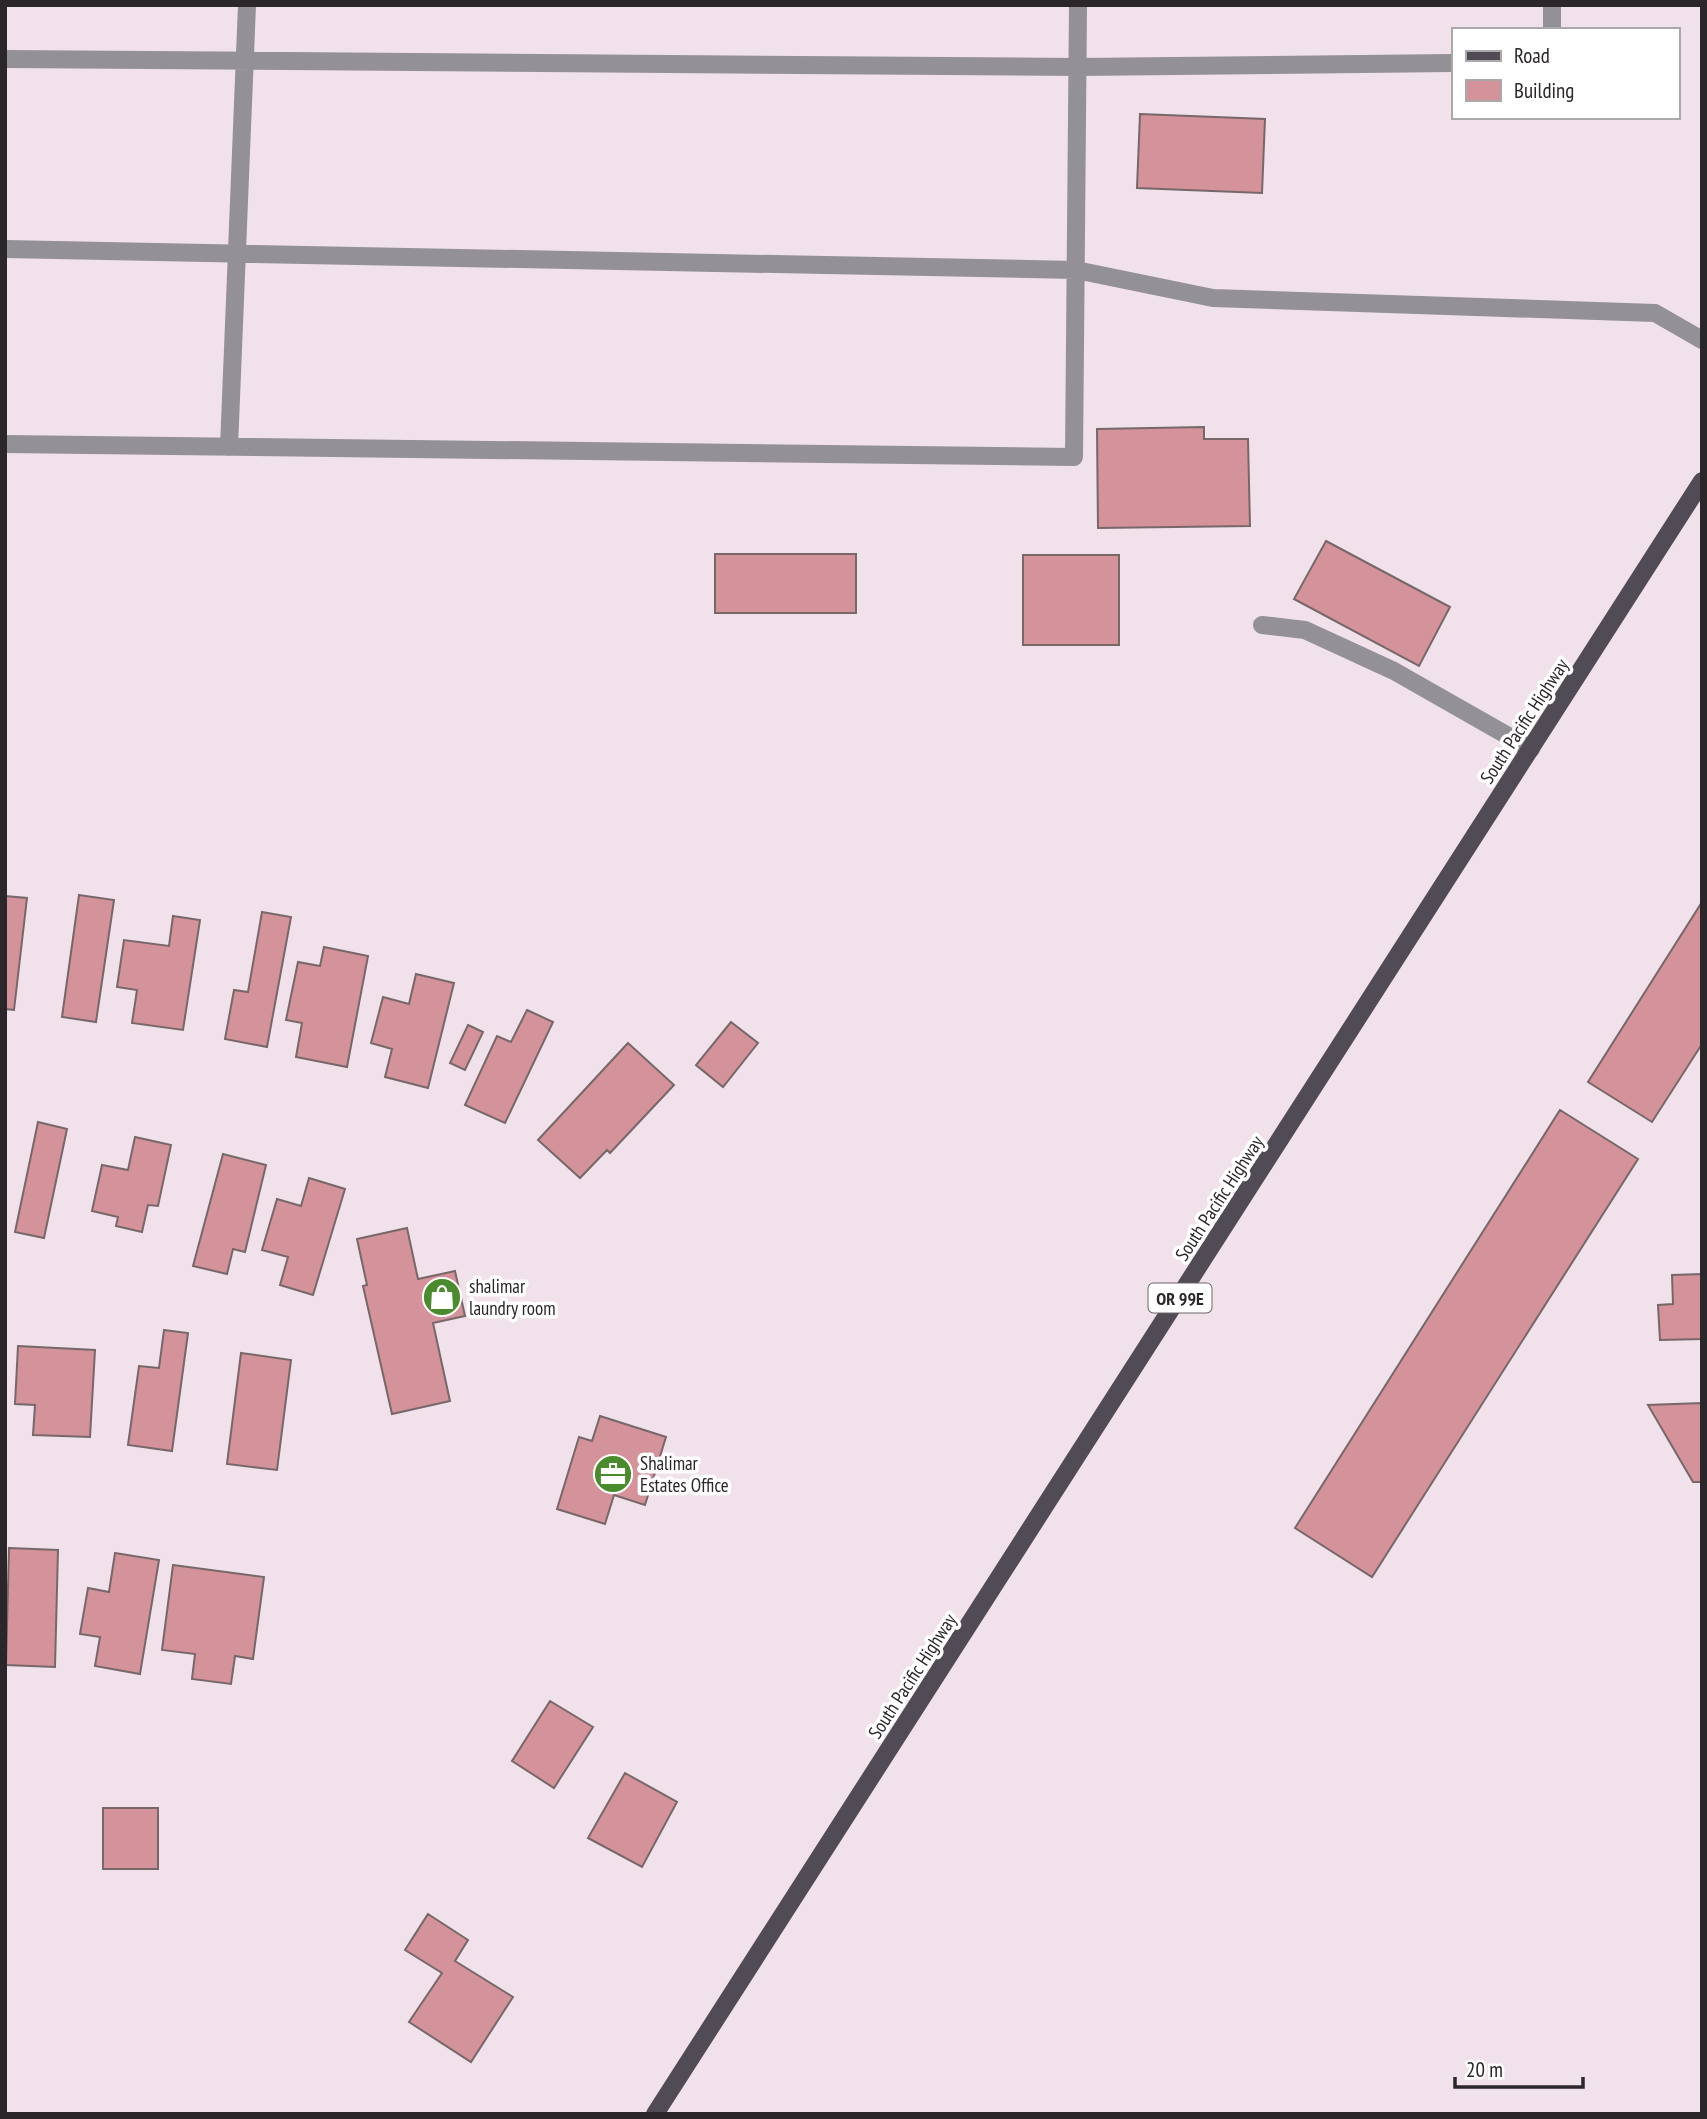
<svg xmlns="http://www.w3.org/2000/svg" width="1707" height="2119" font-family="'PT Sans Narrow',sans-serif">
	<rect width="100%" height="100%" fill="#f0e1eb"/>
	<!-- building -->
	<path fill="#d4929b" stroke="#776769" stroke-width="2" d="M 1140,114 L 1265,119 L 1262,193 L 1137,188 Z
		M 1204,427 L 1204,439 L 1248,439 L 1250,526 L 1098,528 L 1097,429 Z
		M 1326,541 L 1450,607 L 1419,666 L 1294,599 Z
		M 715,554 L 856,554 L 856,613 L 715,613 Z
		M 1023,555 L 1119,555 L 1119,645 L 1023,645 Z
		M 79,895 L 114,900 L 96,1022 L 62,1017 Z
		M 5,896 L 27,898 L 14,1010 L 5,1009 Z
		M 1702,902 L 1702,1044 L 1652,1122 L 1588,1082 Z
		M 262,912 L 291,917 L 267,1047 L 225,1039 L 234,990 L 248,992 Z
		M 173,916 L 200,920 L 183,1030 L 132,1023 L 137,990 L 117,987 L 124,940 L 169,946 Z
		M 324,947 L 368,956 L 347,1067 L 296,1057 L 302,1023 L 286,1020 L 298,962 L 320,966 Z
		M 416,974 L 454,983 L 428,1088 L 385,1077 L 392,1049 L 371,1043 L 383,997 L 409,1004 Z
		M 527,1010 L 553,1022 L 505,1123 L 465,1105 L 497,1036 L 511,1042 Z
		M 731,1022 L 758,1043 L 723,1087 L 696,1065 Z
		M 468,1025 L 483,1032 L 465,1070 L 450,1063 Z
		M 628,1043 L 674,1085 L 610,1153 L 607,1150 L 580,1178 L 538,1140 Z
		M 1560,1110 L 1638,1159 L 1372,1577 L 1295,1528 Z
		M 38,1122 L 67,1129 L 44,1238 L 15,1232 Z
		M 135,1137 L 171,1145 L 158,1206 L 148,1205 L 142,1232 L 116,1226 L 118,1217 L 92,1211 L 102,1165 L 128,1170 Z
		M 223,1154 L 266,1165 L 245,1252 L 233,1249 L 227,1274 L 193,1266 Z
		M 309,1178 L 345,1189 L 313,1295 L 280,1285 L 288,1257 L 262,1250 L 277,1199 L 301,1206 Z
		M 407,1228 L 418,1279 L 455,1271 L 465,1316 L 433,1323 L 450,1401 L 392,1414 L 363,1286 L 367,1285 L 357,1239 Z
		M 1702,1274 L 1702,1339 L 1660,1340 L 1658,1305 L 1673,1304 L 1672,1275 Z
		M 164,1330 L 188,1333 L 172,1451 L 128,1445 L 139,1366 L 159,1368 Z
		M 18,1346 L 95,1350 L 90,1437 L 33,1435 L 35,1405 L 15,1404 Z
		M 241,1353 L 291,1360 L 277,1470 L 227,1464 Z
		M 1702,1403 L 1702,1482 L 1693,1482 L 1648,1405 Z
		M 600,1416 L 666,1437 L 645,1505 L 614,1495 L 605,1524 L 557,1509 L 579,1437 L 592,1441 Z
		M 9,1548 L 58,1550 L 55,1667 L 6,1665 Z
		M 115,1553 L 159,1560 L 140,1674 L 95,1666 L 100,1637 L 80,1634 L 88,1588 L 109,1592 Z
		M 173,1565 L 264,1577 L 253,1659 L 235,1656 L 231,1684 L 192,1679 L 195,1654 L 162,1650 Z
		M 550,1701 L 593,1727 L 554,1788 L 512,1761 Z
		M 625,1773 L 677,1802 L 642,1867 L 588,1838 Z
		M 103,1808 L 158,1808 L 158,1869 L 103,1869 Z
		M 428,1914 L 468,1940 L 455,1961 L 513,1997 L 471,2062 L 409,2022 L 442,1973 L 405,1950 Z"/>
	<g fill="none" stroke-linecap="round" stroke-linejoin="round">
		<!-- service -->
		<path stroke="#939096" stroke-width="18" d="M 1552,30 L 1552,5
			M 5,59 L 1078,67 L 1453,63
			M 5,249 L 1076,270 L 1213,298 L 1655,313 L 1702,340
			M 5,444 L 1074,457 L 1078,5
			M 229,447 L 247,5
			M 1262,625 L 1305,630 L 1394,671 L 1531,749"/>
		<!-- primary -->
		<path stroke="#504b55" stroke-width="18" d="M 655,2114 L 1702,481"/>
	</g>
	<!-- icons -->
	<defs>
		<g id="shop-disc" transform="scale(2.0125)"><circle r="9.5" fill="#498b2d" stroke="#fff"/><path d="M-5-2.5h2.3a2.7 3.5 0 0 1 5.4 0H5L5.5 6h-11ZM-1.5-2.5h3a1.5 2.3 0 0 0-3 0Z" fill="#fff"/></g>
		<g id="office-disc" transform="scale(2.0125)"><circle r="9.5" fill="#498b2d" stroke="#fff"/><path d="M-6-3h4V-5.5h4V-3h4V5H-6ZM-1-4.5V-3h2v-1.5ZM-6 0V1H6V0Z" fill="#fff"/></g>
	</defs>
	<g fill-rule="evenodd">
		<use href="#shop-disc" x="442" y="1297"/>
		<use href="#office-disc" x="613" y="1474"/>
	</g>
	<g text-anchor="middle" dominant-baseline="central" stroke-width="7" stroke-linejoin="round" paint-order="stroke">
		<!-- shield labels -->
		<rect fill="#fff" stroke="#6b6769" stroke-width="2" x="1148.5" y="1283.5" width="63" height="29" rx="5"/>
		<g font-size="18" font-weight="bold" fill="#2b2629">
			<text x="1180" y="1298">OR 99E</text>
		</g>
		<!-- street labels -->
		<g font-size="19" fill="#2b2629" stroke="#fff">
			<text transform="translate(1524 721) rotate(-57)">South Pacific Highway</text>
			<text transform="translate(1219 1198) rotate(-57)">South Pacific Highway</text>
			<text transform="translate(912 1676) rotate(-57)">South Pacific Highway</text>
		</g>
		<!-- poi labels -->
		<g font-size="19" fill="#2b2629" stroke="#fff" text-anchor="start">
			<text x="469" y="1286">shalimar<tspan x="469" dy="22">laundry room</tspan></text>
			<text x="640" y="1463">Shalimar<tspan x="640" dy="22">Estates Office</tspan></text>
		</g>
	</g>
	<!-- border -->
	<rect width="1707" height="2119" fill="none" stroke="#2b2629" stroke-width="14"/>
	<!-- legend -->
	<rect x="1452" y="28" width="228" height="91" fill="#ffffff" stroke="#aaa8a9" stroke-width="2"/>
	<rect x="1466" y="51" width="35" height="10" fill="#504b55" stroke="#aaa8a9" stroke-width="2"/>
	<text x="1514" y="63" font-size="21" fill="#2b2629">Road</text>
	<rect x="1466" y="80" width="35" height="21" fill="#d4929b" stroke="#aaa8a9" stroke-width="2"/>
	<text x="1514" y="98" font-size="21" fill="#2b2629">Building</text>
	<!-- scale -->
	<path d="M1455 2077v10h128v-10" fill="none" stroke="#2b2629" stroke-width="3.5"/>
	<text x="1466" y="2077" font-size="21" fill="#2b2629" stroke="#ffffff" stroke-width="5" paint-order="stroke">20 m</text>
</svg>
